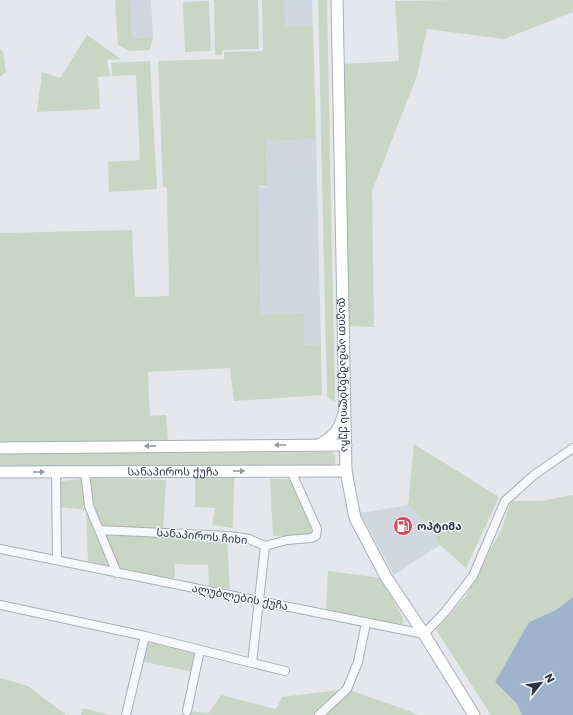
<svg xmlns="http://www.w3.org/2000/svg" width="573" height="715" font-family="Poppins,'Noto Sans Georgian',sans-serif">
	<rect width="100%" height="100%" fill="#e4e7ec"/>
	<!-- built -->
	<path fill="#d2d6de" d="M 130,0 L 151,0 L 153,37 L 132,38 Z
		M 284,0 L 312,0 L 313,26 L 284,26 Z
		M 316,139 L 321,344 L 304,345 L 303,313 L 261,314 L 258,187 L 267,187 L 266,140 Z
		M 408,505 L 428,523 L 440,545 L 394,575 L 360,513 Z"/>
	<!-- green -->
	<path fill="#c9d6c5" d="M 115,0 L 130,0 L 132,38 L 153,37 L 150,50 L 129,51 L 118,45 Z
		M 214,0 L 258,0 L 259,49 L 222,50 L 222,55 L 215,55 Z
		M 262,0 L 284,0 L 285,26 L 313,26 L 316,139 L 266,141 L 267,186 L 258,186 L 261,314 L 304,313 L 304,345 L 321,344 L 322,395 L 234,401 L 230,368 L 148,372 L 150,416 L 166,415 L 168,440 L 0,444 L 0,233 L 132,230 L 135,297 L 169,296 L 167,188 L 163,187 L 158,61 L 224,59 L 224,52 L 263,51 Z
		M 318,0 L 327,0 L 335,402 L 327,396 Z
		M 458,0 L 573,0 L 573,12 L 504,39 L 427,29 L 417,76 L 372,191 L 374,327 L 348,326 L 342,64 L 399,61 L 395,1 Z
		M 209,1 L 211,51 L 185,52 L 183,2 Z
		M 87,35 L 121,59 L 107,60 L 110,76 L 98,77 L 100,109 L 37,112 L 42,72 L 60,78 Z
		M 0,49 L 3,52 L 6,72 L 0,77 Z
		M 150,61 L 157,189 L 109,192 L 108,162 L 140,160 L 136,75 L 112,76 L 111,63 Z
		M 414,444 L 499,497 L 466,568 L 440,545 L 428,523 L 408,505 Z
		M 332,452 L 335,455 L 335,463 L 332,466 L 0,466 L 0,453 Z
		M 234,477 L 233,528 L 212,525 L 215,508 L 195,507 L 195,478 Z
		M 90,478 L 166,480 L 163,532 L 102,529 L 93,508 Z
		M 84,479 L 86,510 L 110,566 L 88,561 L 86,510 L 59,507 L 60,481 Z
		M 270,479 L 290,479 L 311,528 L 311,534 L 306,535 L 273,536 Z
		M 573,495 L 573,597 L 556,610 L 529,622 L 495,682 L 517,704 L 522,715 L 491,715 L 436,630 L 465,597 L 502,528 L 511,501 L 541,501 Z
		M 102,532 L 227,538 L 230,589 L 209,586 L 208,565 L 175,564 L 174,583 L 118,572 Z
		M 328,571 L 381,578 L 403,618 L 403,626 L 326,610 Z
		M 146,639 L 198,652 L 193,672 L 141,661 Z
		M 0,678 L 28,686 L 66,715 L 0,715 Z
		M 347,689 L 412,712 L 417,715 L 180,715 L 187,711 L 209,713 L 221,695 L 276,709 L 282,697 Z
		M 83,708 L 109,715 L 81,715 Z"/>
	<!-- water -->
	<path fill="#9fb4cc" d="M 573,597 L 573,715 L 522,715 L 517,704 L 495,682 L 529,622 L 556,610 Z"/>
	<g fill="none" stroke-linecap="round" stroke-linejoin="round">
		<!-- minor casing -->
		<g stroke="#a9aeb7" stroke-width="10">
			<path id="minor" d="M 56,472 L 57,560
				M 85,472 L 89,506 L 117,573
				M 99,530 L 230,536 L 249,539 L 265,546 L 287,540 L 311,538 L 316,536 L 317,529 L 291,471
				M 0,549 L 424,634 L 445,612 L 473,576 L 505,501 L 534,475 L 573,448
				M 0,605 L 145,636 L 252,663 L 265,546
				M 252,663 L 285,671
				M 187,711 L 200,650
				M 126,715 L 145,636
				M 319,715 L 347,689 L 358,662 L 366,623"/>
		</g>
		<!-- secondary casing -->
		<g stroke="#a9aeb7" stroke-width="13">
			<g id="secondary">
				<path id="s1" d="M 337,0 L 346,471 L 355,518 L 386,577 L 424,634 L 474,715"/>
				<path d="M 319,445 C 333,437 339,431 343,416"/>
				<path d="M 0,448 L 346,445"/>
				<path id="s2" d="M 0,472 L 346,471"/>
			</g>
		</g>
		<!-- minor -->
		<use href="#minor" stroke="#f7f8fa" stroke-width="8"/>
		<!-- secondary -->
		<use href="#secondary" stroke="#fff" stroke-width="11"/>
	</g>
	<!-- one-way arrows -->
	<defs><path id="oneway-solid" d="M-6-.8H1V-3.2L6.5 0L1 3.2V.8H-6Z"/></defs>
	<g fill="#959aa2">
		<use href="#oneway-solid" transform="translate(280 445) rotate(180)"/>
		<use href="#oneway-solid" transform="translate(150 446) rotate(179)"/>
		<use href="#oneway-solid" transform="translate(239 471)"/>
		<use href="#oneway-solid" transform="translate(39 472)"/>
	</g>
	<!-- icons -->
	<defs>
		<g id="fuel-disc" transform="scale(1)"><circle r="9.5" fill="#d1495b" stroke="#f4f6f9"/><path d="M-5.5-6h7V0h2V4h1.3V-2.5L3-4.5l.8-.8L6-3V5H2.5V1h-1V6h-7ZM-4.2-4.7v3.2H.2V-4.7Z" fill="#fff"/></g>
	</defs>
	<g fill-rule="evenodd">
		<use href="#fuel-disc" x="403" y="526"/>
	</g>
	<g text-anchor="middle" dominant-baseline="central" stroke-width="3" stroke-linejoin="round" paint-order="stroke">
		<!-- street labels -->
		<g font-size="11" fill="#2b3445" stroke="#f4f6f9">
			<text stroke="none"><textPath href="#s1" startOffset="375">დავით აღმაშენებლის ქუჩა</textPath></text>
			<text stroke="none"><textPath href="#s2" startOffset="173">სანაპიროს ქუჩა</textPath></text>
			<text transform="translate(202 536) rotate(5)">სანაპიროს ჩიხი</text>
			<text transform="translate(240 597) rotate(11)">ალუბლების ქუჩა</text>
		</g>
		<!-- poi labels -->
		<g font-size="11" font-weight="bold" fill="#2b3445" stroke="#f4f6f9" text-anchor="start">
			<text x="417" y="526">ოპტიმა</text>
		</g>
	</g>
	<!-- north arrow -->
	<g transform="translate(541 683) rotate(60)" stroke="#f4f6f9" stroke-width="3" paint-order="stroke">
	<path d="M0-3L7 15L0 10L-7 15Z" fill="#2b3445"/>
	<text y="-6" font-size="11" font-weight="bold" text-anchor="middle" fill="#2b3445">N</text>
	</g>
</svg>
